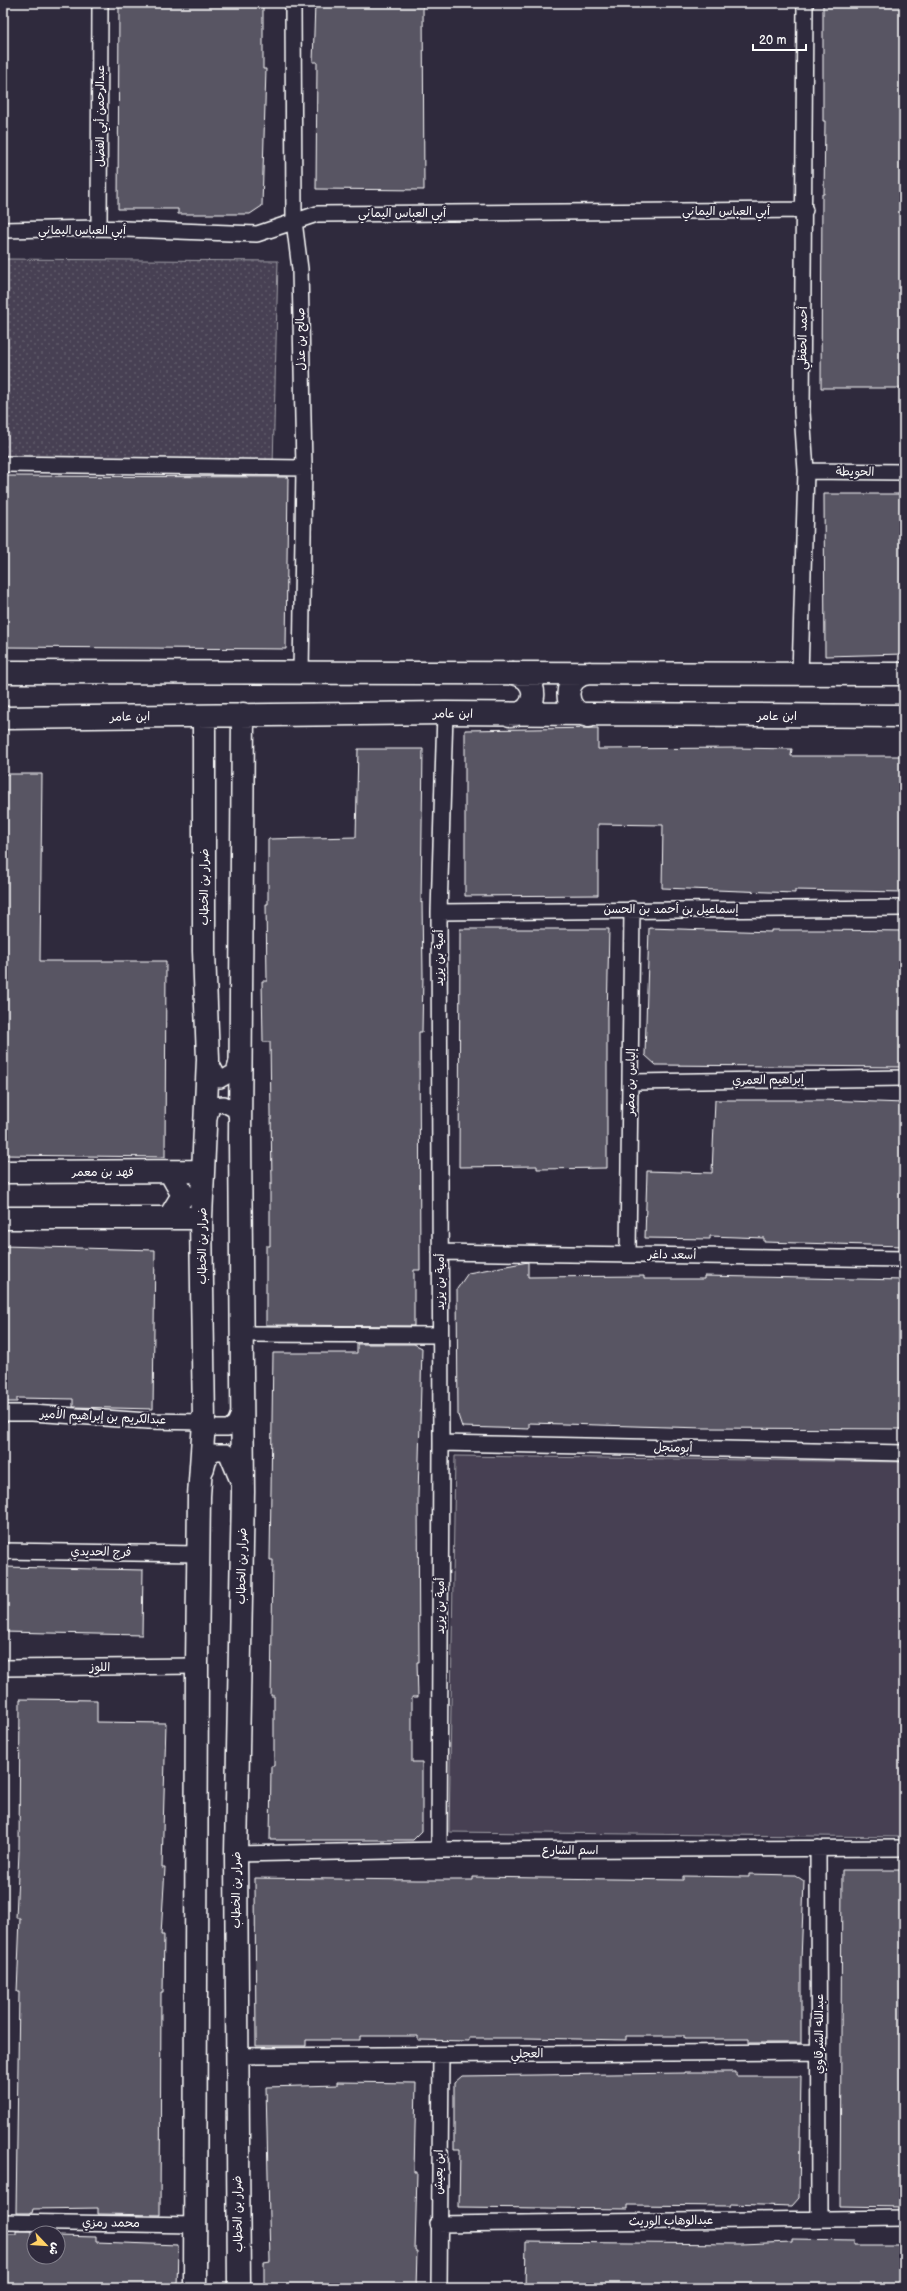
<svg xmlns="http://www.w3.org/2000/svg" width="907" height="2291" font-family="'Balsamiq Sans','Playpen Sans Arabic',sans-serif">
	<defs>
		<pattern id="park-dots" width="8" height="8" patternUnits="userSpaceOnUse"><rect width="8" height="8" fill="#464152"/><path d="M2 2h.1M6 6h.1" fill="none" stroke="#625e6c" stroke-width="1.8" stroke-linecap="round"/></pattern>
	</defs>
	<rect width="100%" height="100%" fill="#2f2a3d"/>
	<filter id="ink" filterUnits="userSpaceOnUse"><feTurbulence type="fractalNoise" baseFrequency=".025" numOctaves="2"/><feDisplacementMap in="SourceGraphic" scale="8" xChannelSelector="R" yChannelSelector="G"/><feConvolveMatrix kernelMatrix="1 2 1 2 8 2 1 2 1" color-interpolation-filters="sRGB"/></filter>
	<g filter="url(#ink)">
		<!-- park -->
		<path fill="url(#park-dots)" stroke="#a2a0a8" d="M 3,259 L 278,261 L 273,466 L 3,458 Z"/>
		<!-- garden -->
		<path fill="#464152" stroke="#a2a0a8" d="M 455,1456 L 904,1462 L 904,1837 L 449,1832 Z"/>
		<!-- building -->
		<path fill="#595564" stroke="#fff" d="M 119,3 L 263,3 L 263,69 L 266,69 L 262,206 L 250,214 L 178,214 L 178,209 L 118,209 Z
			M 315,3 L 423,3 L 424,190 L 316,189 L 317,62 L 313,62 Z
			M 823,3 L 904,3 L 904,388 L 821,388 L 822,194 L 824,194 L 825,121 L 823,121 Z
			M 3,476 L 288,477 L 286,649 L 3,647 Z
			M 824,494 L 904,494 L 904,654 L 825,656 Z
			M 598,728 L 598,749 L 736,748 L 792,749 L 791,756 L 904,756 L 904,892 L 795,890 L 795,893 L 662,888 L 663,825 L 598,824 L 598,895 L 465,896 L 465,730 Z
			M 358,749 L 423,749 L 421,903 L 422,902 L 423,975 L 422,1032 L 419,1032 L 420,1270 L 414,1270 L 414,1326 L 266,1325 L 266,1246 L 270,1246 L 270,1184 L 272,1184 L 270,1042 L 263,1042 L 262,981 L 267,981 L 266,904 L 268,904 L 268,839 L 356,837 Z
			M 3,774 L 42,774 L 40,961 L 166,961 L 165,1157 L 3,1155 Z
			M 649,928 L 771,932 L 771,930 L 822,930 L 904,931 L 904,1067 L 656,1065 L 645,1055 Z
			M 460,929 L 609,929 L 607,1019 L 607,1168 L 537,1169 L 537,1166 L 459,1167 Z
			M 715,1100 L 822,1100 L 904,1103 L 904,1246 L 764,1242 L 764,1238 L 710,1236 L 710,1239 L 645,1238 L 647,1171 L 712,1173 Z
			M 3,1246 L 155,1250 L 153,1409 L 73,1407 L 73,1399 L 17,1398 L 17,1402 L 3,1402 Z
			M 528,1262 L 528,1277 L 644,1276 L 644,1279 L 704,1279 L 704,1276 L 904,1280 L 904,1429 L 703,1428 L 529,1423 L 529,1429 L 462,1427 L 458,1415 L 457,1289 L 468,1273 Z
			M 357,1344 L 414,1344 L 422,1348 L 418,1496 L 419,1662 L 417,1662 L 418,1697 L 412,1697 L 412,1762 L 422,1762 L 422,1831 L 413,1840 L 270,1840 L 271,1766 L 274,1766 L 274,1696 L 271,1696 L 273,1560 L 270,1560 L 273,1353 L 357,1353 Z
			M 3,1567 L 143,1570 L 142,1635 L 3,1632 Z
			M 20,1699 L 97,1700 L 97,1722 L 166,1723 L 162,1868 L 165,1868 L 161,1935 L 164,1935 L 163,1992 L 161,1992 L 160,2215 L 98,2214 L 98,2208 L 33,2209 L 32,2213 L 16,2213 L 19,1992 L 17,1992 L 20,1918 L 16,1918 L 19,1852 Z
			M 842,1870 L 904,1870 L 904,2207 L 840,2206 Z
			M 749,1874 L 795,1875 L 804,1881 L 801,1961 L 801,2043 L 749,2043 L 749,2039 L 684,2039 L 684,2036 L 626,2036 L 626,2040 L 526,2038 L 469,2038 L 469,2041 L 418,2040 L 418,2036 L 360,2036 L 360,2040 L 306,2040 L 306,2046 L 256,2046 L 255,1878 L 417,1880 L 473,1880 L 473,1877 L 683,1880 L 683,1876 L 749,1877 Z
			M 684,2072 L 736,2072 L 736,2076 L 801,2076 L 799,2198 L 792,2206 L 730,2204 L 730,2206 L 628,2205 L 628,2209 L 459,2207 L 460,2149 L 454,2149 L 454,2083 L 462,2076 L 684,2073 Z
			M 337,2082 L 416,2083 L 414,2172 L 417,2172 L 415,2251 L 417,2251 L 416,2288 L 264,2288 L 264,2263 L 270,2262 L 266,2087 L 337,2085 Z
			M 16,2231 L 32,2231 L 32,2236 L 34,2236 L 34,2257 L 58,2257 L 58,2236 L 96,2237 L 96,2242 L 178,2245 L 177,2288 L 3,2288 L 3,2234 L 16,2234 Z
			M 792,2239 L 854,2240 L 854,2245 L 904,2245 L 904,2288 L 525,2288 L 526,2242 L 740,2244 L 792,2242 Z"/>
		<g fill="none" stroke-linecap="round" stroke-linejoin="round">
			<!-- street casing -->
			<g stroke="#fff" stroke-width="18">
				<path id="street" d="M 293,3 L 294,221 L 300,269 L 304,468 L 301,674
					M 99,228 L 100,3
					M 3,230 L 99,228 L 257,234 L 317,214 L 805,210
					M 3,464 L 304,468
					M 806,471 L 904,472
					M 800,674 L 806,471 L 802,412 L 805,3
					M 439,912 L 904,908
					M 209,1059 L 220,1080 L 234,1072 L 238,1058
					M 632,1082 L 904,1078
					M 208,1120 L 213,1105 L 224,1104 L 235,1110 L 238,1123
					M 440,1252 L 904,1259
					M 628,1254 L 632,909
					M 242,1334 L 440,1335
					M 3,1413 L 32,1413 L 148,1421 L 204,1422 L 213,1428 L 228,1428 L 235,1423 L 241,1409
					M 441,1443 L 904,1453
					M 206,1470 L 211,1452 L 226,1452 L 240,1486
					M 3,1551 L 198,1554
					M 3,1668 L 197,1666
					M 818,1848 L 819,2219
					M 439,1850 L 441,1443 L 439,912 L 445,713
					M 236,1854 L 439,1850 L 904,1848
					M 236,2056 L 818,2052
					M 3,2222 L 195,2225
					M 438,2224 L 904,2218
					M 439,2288 L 441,2055"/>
			</g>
			<!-- secondary casing -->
			<g stroke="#fff" stroke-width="25">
				<path id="secondary" d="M 3,672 L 904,674
					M 510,715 C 539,715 542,677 512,673
					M 589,716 C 561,712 562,675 590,673
					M 3,718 L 445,713 L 904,716
					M 3,1172 L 203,1171
					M 3,1218 L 201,1218
					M 169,1218 L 183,1195 L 170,1172
					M 195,2288 L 197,1666 L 199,1496 L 204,1422 L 201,1218 L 208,1059 L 204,951 L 204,716
					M 239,2288 L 236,1854 L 243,1492 L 240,1138 L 243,714"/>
			</g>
			<!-- street -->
			<use href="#street" stroke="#2f2a3d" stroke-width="15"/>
			<!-- secondary -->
			<use href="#secondary" stroke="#2f2a3d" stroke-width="22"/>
		</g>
	</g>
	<g text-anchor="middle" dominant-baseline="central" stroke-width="4" stroke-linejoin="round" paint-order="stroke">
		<!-- street labels -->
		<g font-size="12" fill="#fff" stroke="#2f2a3d">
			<text transform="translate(100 116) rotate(-90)">عبدالرحمن أبي الفضل</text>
			<text x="726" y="211">أبي العباس اليماني</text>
			<text x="402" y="213">أبي العباس اليماني</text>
			<text x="82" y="230">أبي العباس اليماني</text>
			<text transform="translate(803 338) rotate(-89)">أحمد الحفظي</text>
			<text transform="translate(301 339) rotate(-91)">صالح بن عذل</text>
			<text transform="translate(855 472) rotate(1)">الحويطة</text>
			<text transform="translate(453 714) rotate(1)">ابن عامر</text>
			<text x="777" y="716">ابن عامر</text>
			<text transform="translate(130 717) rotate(-1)">ابن عامر</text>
			<text transform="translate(204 887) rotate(-90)">ضرار بن الخطاب</text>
			<text x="671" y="909">إسماعيل بن أحمد بن الحسن</text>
			<text transform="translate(439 958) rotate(-90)">أمية بن يزيد</text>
			<text transform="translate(768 1080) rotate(-1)">إبراهيم العمري</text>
			<text transform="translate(631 1082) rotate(-89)">إلياس بن مضر</text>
			<text x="103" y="1172">فهد بن معمر</text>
			<text transform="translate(202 1246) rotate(-90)">ضرار بن الخطاب</text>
			<text transform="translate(672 1255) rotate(1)">أسعد داغر</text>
			<text transform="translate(440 1282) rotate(-90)">أمية بن يزيد</text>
			<text transform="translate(103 1417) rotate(3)">عبدالكريم بن إبراهيم الأمير</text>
			<text transform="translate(673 1448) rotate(1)">أبومنجل</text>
			<text transform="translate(101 1552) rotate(1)">فرج الحديدي</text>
			<text transform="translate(242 1566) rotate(-89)">ضرار بن الخطاب</text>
			<text transform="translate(440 1606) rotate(-90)">أمية بن يزيد</text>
			<text x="100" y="1667">اللوز</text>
			<text x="570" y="1850">اسم الشارع</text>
			<text transform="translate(236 1890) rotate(-90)">ضرار بن الخطاب</text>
			<text transform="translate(819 2034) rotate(-90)">عبدالله الشرقاوي</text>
			<text transform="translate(527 2054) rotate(-1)">العجلي</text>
			<text transform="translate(439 2172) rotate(-89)">ابن يعيش</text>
			<text transform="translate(238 2214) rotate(-91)">ضرار بن الخطاب</text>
			<text transform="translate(671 2221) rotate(-1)">عبدالوهاب الوريث</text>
			<text transform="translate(111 2223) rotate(1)">محمد رمزي</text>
		</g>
	</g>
	<!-- margin -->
	<rect width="907" height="2291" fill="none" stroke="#2f2a3d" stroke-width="16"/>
	<rect x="8" y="8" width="891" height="2275" fill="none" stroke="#fff" stroke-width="1.5" filter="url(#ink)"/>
	<!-- north arrow -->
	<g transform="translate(46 2245) rotate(115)"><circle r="19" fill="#2f2a3d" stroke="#827f8b"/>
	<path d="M0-3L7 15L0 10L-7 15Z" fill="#ffd166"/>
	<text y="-6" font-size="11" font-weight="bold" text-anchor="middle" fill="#ffffff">ش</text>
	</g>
	<!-- scale -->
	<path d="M753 44v6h53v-6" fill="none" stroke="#ffffff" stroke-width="2"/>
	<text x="759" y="44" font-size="12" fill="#ffffff" stroke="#2f2a3d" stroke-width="3" paint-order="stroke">20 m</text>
</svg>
